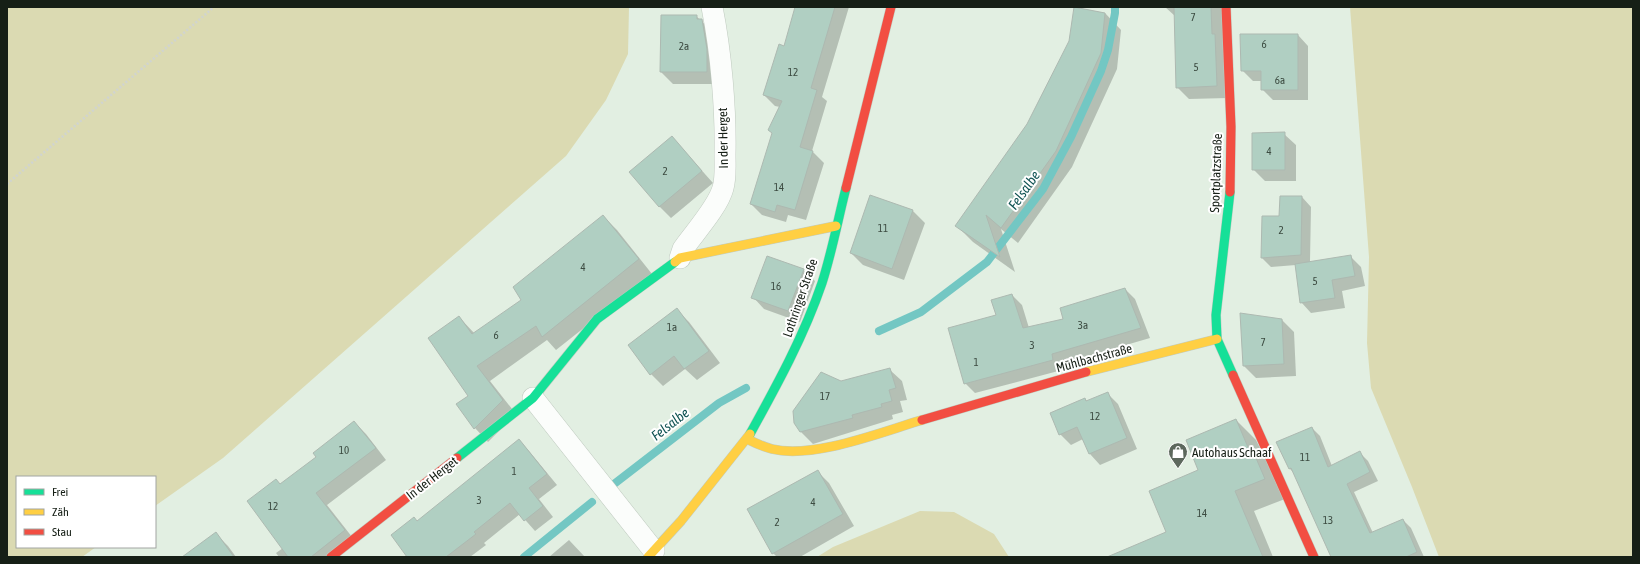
<svg xmlns="http://www.w3.org/2000/svg" width="1640" height="564" font-family="'Asap Condensed',sans-serif">
	<rect width="100%" height="100%" fill="#e2efe2"/>
	<!-- green -->
	<path fill="#dbdab2" d="M 7,7 L 629,7 L 628,54 L 606,100 L 566,156 L 223,458 L 155,506 L 155,477 L 17,477 L 17,547 L 96,547 L 82,557 L 7,557 Z
		M 1350,7 L 1633,7 L 1633,557 L 1439,557 L 1412,487 L 1371,388 L 1367,343 L 1369,257 Z
		M 920,511 L 954,512 L 994,534 L 1009,557 L 817,557 L 833,547 Z"/>
	<!-- shadow -->
	<path fill="#0003" d="M 797,7 L 849,7 L 822,97 L 827,101 L 812,151 L 824,163 L 806,220 L 788,215 L 786,222 L 762,215 L 751,204 L 773,134 L 769,130 L 780,107 L 775,106 L 764,95 L 785,47 Z
		M 1165,7 L 1222,7 L 1228,98 L 1189,99 L 1177,87 L 1175,16 Z
		M 1075,8 L 1105,13 L 1121,30 L 1117,69 L 1072,167 L 1018,243 L 1001,229 L 1015,272 L 973,242 L 957,226 L 1028,124 L 1070,42 Z
		M 696,16 L 713,32 L 718,84 L 673,84 L 661,72 Z
		M 1298,35 L 1308,46 L 1308,100 L 1273,100 L 1262,89 L 1262,81 L 1253,81 L 1242,70 Z
		M 1284,134 L 1296,145 L 1296,181 L 1265,181 L 1253,169 Z
		M 672,137 L 713,183 L 671,218 L 659,206 Z
		M 871,196 L 913,211 L 925,223 L 904,280 L 863,265 L 851,253 Z
		M 1280,197 L 1302,197 L 1311,207 L 1310,262 L 1350,256 L 1361,267 L 1365,286 L 1342,291 L 1345,308 L 1311,313 L 1301,302 L 1296,265 L 1271,267 L 1262,258 L 1280,217 Z
		M 603,216 L 617,230 L 652,274 L 556,350 L 547,340 L 490,381 L 516,414 L 488,442 L 475,428 L 459,317 L 475,334 L 522,301 Z
		M 803,270 L 815,281 L 800,322 L 764,309 L 753,297 Z
		M 1125,289 L 1135,299 L 1150,338 L 1061,364 L 1062,370 L 975,393 L 965,383 L 997,316 L 1012,295 L 1022,305 L 1029,328 L 1064,319 Z
		M 677,310 L 689,322 L 720,363 L 697,380 L 685,369 L 663,386 L 651,374 Z
		M 1282,320 L 1294,332 L 1296,376 L 1256,378 L 1244,366 Z
		M 890,370 L 902,381 L 907,400 L 900,401 L 903,412 L 892,415 L 893,419 L 813,444 L 801,432 Z
		M 1107,393 L 1118,404 L 1137,449 L 1100,465 L 1090,454 L 1083,439 L 1071,445 L 1060,434 L 1085,399 L 1088,402 Z
		M 1236,420 L 1256,440 L 1285,499 L 1254,511 L 1273,557 L 1109,557 L 1168,532 L 1200,471 Z
		M 354,422 L 366,434 L 386,460 L 327,505 L 356,542 L 336,557 L 279,557 L 276,553 L 283,548 L 276,480 L 281,485 L 317,457 Z
		M 1312,428 L 1320,436 L 1332,466 L 1360,453 L 1368,461 L 1378,481 L 1354,492 L 1373,533 L 1403,520 L 1411,528 L 1424,557 L 1335,557 L 1294,473 L 1289,468 Z
		M 519,440 L 529,451 L 557,485 L 539,499 L 553,517 L 535,531 L 520,514 L 484,543 L 486,545 L 470,557 L 409,557 L 417,522 Z
		M 817,471 L 829,483 L 854,526 L 800,557 L 777,557 L 773,553 L 748,509 Z
		M 216,534 L 228,546 L 236,557 L 183,557 Z
		M 569,540 L 585,557 L 549,557 Z"/>
	<g fill="none" stroke-linecap="round" stroke-linejoin="round">
		<!-- stream -->
		<path stroke="#73c7c3" stroke-width="8" d="M 879,331 L 921,312 L 987,262 L 1043,189 L 1071,137 L 1101,71 L 1108,50 L 1115,13 L 1115,7
			M 614,484 L 719,403 L 746,388
			M 524,557 L 592,502"/>
	</g>
	<!-- building -->
	<path fill="#b0cfc2" stroke="#adb9b1" d="M 795,7 L 835,7 L 811,88 L 817,90 L 800,147 L 813,151 L 795,210 L 777,205 L 775,212 L 750,204 L 772,133 L 768,130 L 782,101 L 763,95 L 779,44 L 784,46 Z
		M 1074,7 L 1105,13 L 1101,53 L 1056,151 L 1001,228 L 986,215 L 1000,257 L 955,226 L 1027,124 L 1069,41 Z
		M 1174,7 L 1211,7 L 1212,34 L 1215,34 L 1217,86 L 1176,88 Z
		M 661,15 L 697,15 L 697,19 L 702,19 L 707,49 L 707,72 L 660,72 Z
		M 1240,34 L 1298,34 L 1298,90 L 1261,90 L 1261,71 L 1241,71 Z
		M 1285,132 L 1285,170 L 1252,170 L 1252,133 Z
		M 672,136 L 702,171 L 659,207 L 629,172 Z
		M 870,195 L 913,210 L 892,269 L 850,253 Z
		M 1280,196 L 1302,196 L 1301,255 L 1261,258 L 1262,216 L 1279,216 Z
		M 603,215 L 639,259 L 542,337 L 536,326 L 477,366 L 503,400 L 474,429 L 456,404 L 468,396 L 428,338 L 459,316 L 472,334 L 521,300 L 513,287 Z
		M 1351,255 L 1355,276 L 1332,280 L 1335,298 L 1300,303 L 1295,264 Z
		M 767,256 L 804,269 L 788,311 L 751,298 Z
		M 1125,288 L 1141,328 L 1052,354 L 1053,360 L 964,384 L 948,328 L 996,315 L 991,300 L 1012,294 L 1023,328 L 1063,319 L 1060,308 Z
		M 677,308 L 709,351 L 684,369 L 674,356 L 650,375 L 628,345 Z
		M 1240,313 L 1282,319 L 1284,364 L 1243,366 Z
		M 890,368 L 896,388 L 889,390 L 892,401 L 881,404 L 882,407 L 852,415 L 853,418 L 800,432 L 794,423 L 793,411 L 821,372 L 841,381 Z
		M 1108,392 L 1127,438 L 1089,454 L 1077,427 L 1059,435 L 1050,413 L 1085,398 L 1086,401 Z
		M 1236,419 L 1250,452 L 1253,451 L 1265,479 L 1235,491 L 1263,557 L 1107,557 L 1166,532 L 1149,491 L 1198,470 L 1186,440 Z
		M 354,421 L 376,448 L 316,493 L 345,530 L 311,557 L 288,557 L 247,501 L 276,479 L 280,484 L 316,457 L 313,453 Z
		M 1312,427 L 1328,467 L 1360,451 L 1370,472 L 1347,484 L 1370,533 L 1403,519 L 1417,552 L 1406,557 L 1331,557 L 1291,468 L 1289,469 L 1276,442 Z
		M 519,439 L 547,474 L 529,488 L 543,506 L 524,521 L 510,503 L 474,532 L 476,534 L 446,557 L 407,557 L 391,535 L 414,517 L 417,521 Z
		M 818,470 L 843,514 L 772,554 L 747,509 Z
		M 216,532 L 234,557 L 182,557 Z"/>
	<g fill="none" stroke-linecap="round" stroke-linejoin="round">
		<!-- street casing -->
		<g stroke="#c0cbc0" stroke-width="22">
			<path id="street" d="M 680,258 L 683,249 C 694,233 718,207 723,188 C 726,178 725,166 725,155 C 726,109 721,52 712,7
				M 533,398 L 654,551"/>
		</g>
		<!-- fast casing -->
		<g stroke="#c0cbc0" stroke-width="10">
			<path id="fast" d="M 1230,192 L 1216,315 L 1217,339 L 1233,375
				M 750,434 C 777,385 804,336 822,283 C 832,252 838,219 846,188
				M 457,458 L 533,398 L 597,319 L 675,262"/>
		</g>
		<!-- slow casing -->
		<g stroke="#c0cbc0" stroke-width="10">
			<path id="slow" d="M 675,262 L 680,258 L 836,226
				M 1086,372 L 1217,339
				M 747,439 C 755,443 764,447 772,449 C 814,459 881,432 922,420
				M 648,557 L 681,521 L 750,434"/>
		</g>
		<!-- jam casing -->
		<g stroke="#c0cbc0" stroke-width="10">
			<path id="jam" d="M 1226,7 L 1231,127 L 1230,192
				M 846,188 L 891,7
				M 1233,375 L 1314,557
				M 922,420 L 1086,372
				M 331,557 L 457,458"/>
		</g>
		<!-- path -->
		<path stroke="#d0d4d0" stroke-width="2.5" stroke-dasharray="2 2" stroke-linecap="butt" d="M 7,184 L 214,7"/>
		<!-- street -->
		<use href="#street" stroke="#fbfdfb" stroke-width="21"/>
		<!-- fast -->
		<use href="#fast" stroke="#16e098" stroke-width="9"/>
		<!-- slow -->
		<use href="#slow" stroke="#ffcf43" stroke-width="9"/>
		<!-- jam -->
		<use href="#jam" stroke="#f24e42" stroke-width="9"/>
	</g>
	<!-- icons -->
	<defs>
		<g id="shop-pin" transform="scale(1)"><path d="M0 17L-7.5 6A9.5 9.5 0 1 1 7.5 6Z" fill="#5d685d" stroke="#fff"/><path d="M-5-2.5h2.3a2.7 3.5 0 0 1 5.4 0H5L5.5 6h-11ZM-1.5-2.5h3a1.5 2.3 0 0 0-3 0Z" fill="#fff"/></g>
	</defs>
	<g fill-rule="evenodd">
		<use href="#shop-pin" x="1178" y="452"/>
	</g>
	<g text-anchor="middle" dominant-baseline="central" stroke-width="4" stroke-linejoin="round" paint-order="stroke">
		<!-- number labels -->
		<g font-size="11" fill="#3c4b41">
			<text x="1193" y="17">7</text>
			<text x="1264" y="44">6</text>
			<text x="684" y="46">2a</text>
			<text x="1196" y="67">5</text>
			<text x="793" y="72">12</text>
			<text x="1280" y="80">6a</text>
			<text x="1269" y="151">4</text>
			<text x="665" y="171">2</text>
			<text x="779" y="187">14</text>
			<text x="883" y="228">11</text>
			<text x="1281" y="230">2</text>
			<text x="583" y="267">4</text>
			<text x="1315" y="281">5</text>
			<text x="776" y="286">16</text>
			<text x="1083" y="325">3a</text>
			<text x="672" y="327">1a</text>
			<text x="496" y="335">6</text>
			<text x="1263" y="342">7</text>
			<text x="1032" y="345">3</text>
			<text x="976" y="362">1</text>
			<text x="825" y="396">17</text>
			<text x="1095" y="416">12</text>
			<text x="344" y="450">10</text>
			<text x="1305" y="457">11</text>
			<text x="514" y="471">1</text>
			<text x="479" y="500">3</text>
			<text x="813" y="502">4</text>
			<text x="273" y="506">12</text>
			<text x="1202" y="513">14</text>
			<text x="1328" y="520">13</text>
			<text x="777" y="522">2</text>
		</g>
		<!-- street labels -->
		<g font-size="13" fill="#161f16" stroke="#fff">
			<text transform="translate(723 138) rotate(-91)">In der Herget</text>
			<text transform="translate(1216 173) rotate(-88)">Sportplatzstraße</text>
			<text transform="translate(800 298) rotate(-71)">Lothringer Straße</text>
			<text transform="translate(1094 358) rotate(-15)">Mühlbachstraße</text>
			<text transform="translate(432 478) rotate(-38)">In der Herget</text>
		</g>
		<!-- poi labels -->
		<g font-size="13" fill="#161f16" stroke="#fff" text-anchor="start">
			<text x="1192" y="452">Autohaus Schaaf</text>
		</g>
		<!-- water labels -->
		<g font-size="14" font-style="italic" fill="#105353" stroke="#fff">
			<text transform="translate(1024 190) rotate(-55)">Felsalbe</text>
			<text transform="translate(670 424) rotate(-38)">Felsalbe</text>
		</g>
	</g>
	<!-- border -->
	<rect width="1640" height="564" fill="none" stroke="#161f16" stroke-width="16"/>
	<!-- legend -->
	<rect x="16" y="476" width="140" height="72" fill="#ffffff" stroke="#a2a5a2"/>
	<rect x="24" y="489" width="20" height="6" fill="#16e098" stroke="#a2a5a2"/>
	<text x="52" y="496" font-size="12" fill="#161f16">Frei</text>
	<rect x="24" y="509" width="20" height="6" fill="#ffcf43" stroke="#a2a5a2"/>
	<text x="52" y="516" font-size="12" fill="#161f16">Zäh</text>
	<rect x="24" y="529" width="20" height="6" fill="#f24e42" stroke="#a2a5a2"/>
	<text x="52" y="536" font-size="12" fill="#161f16">Stau</text>
</svg>
